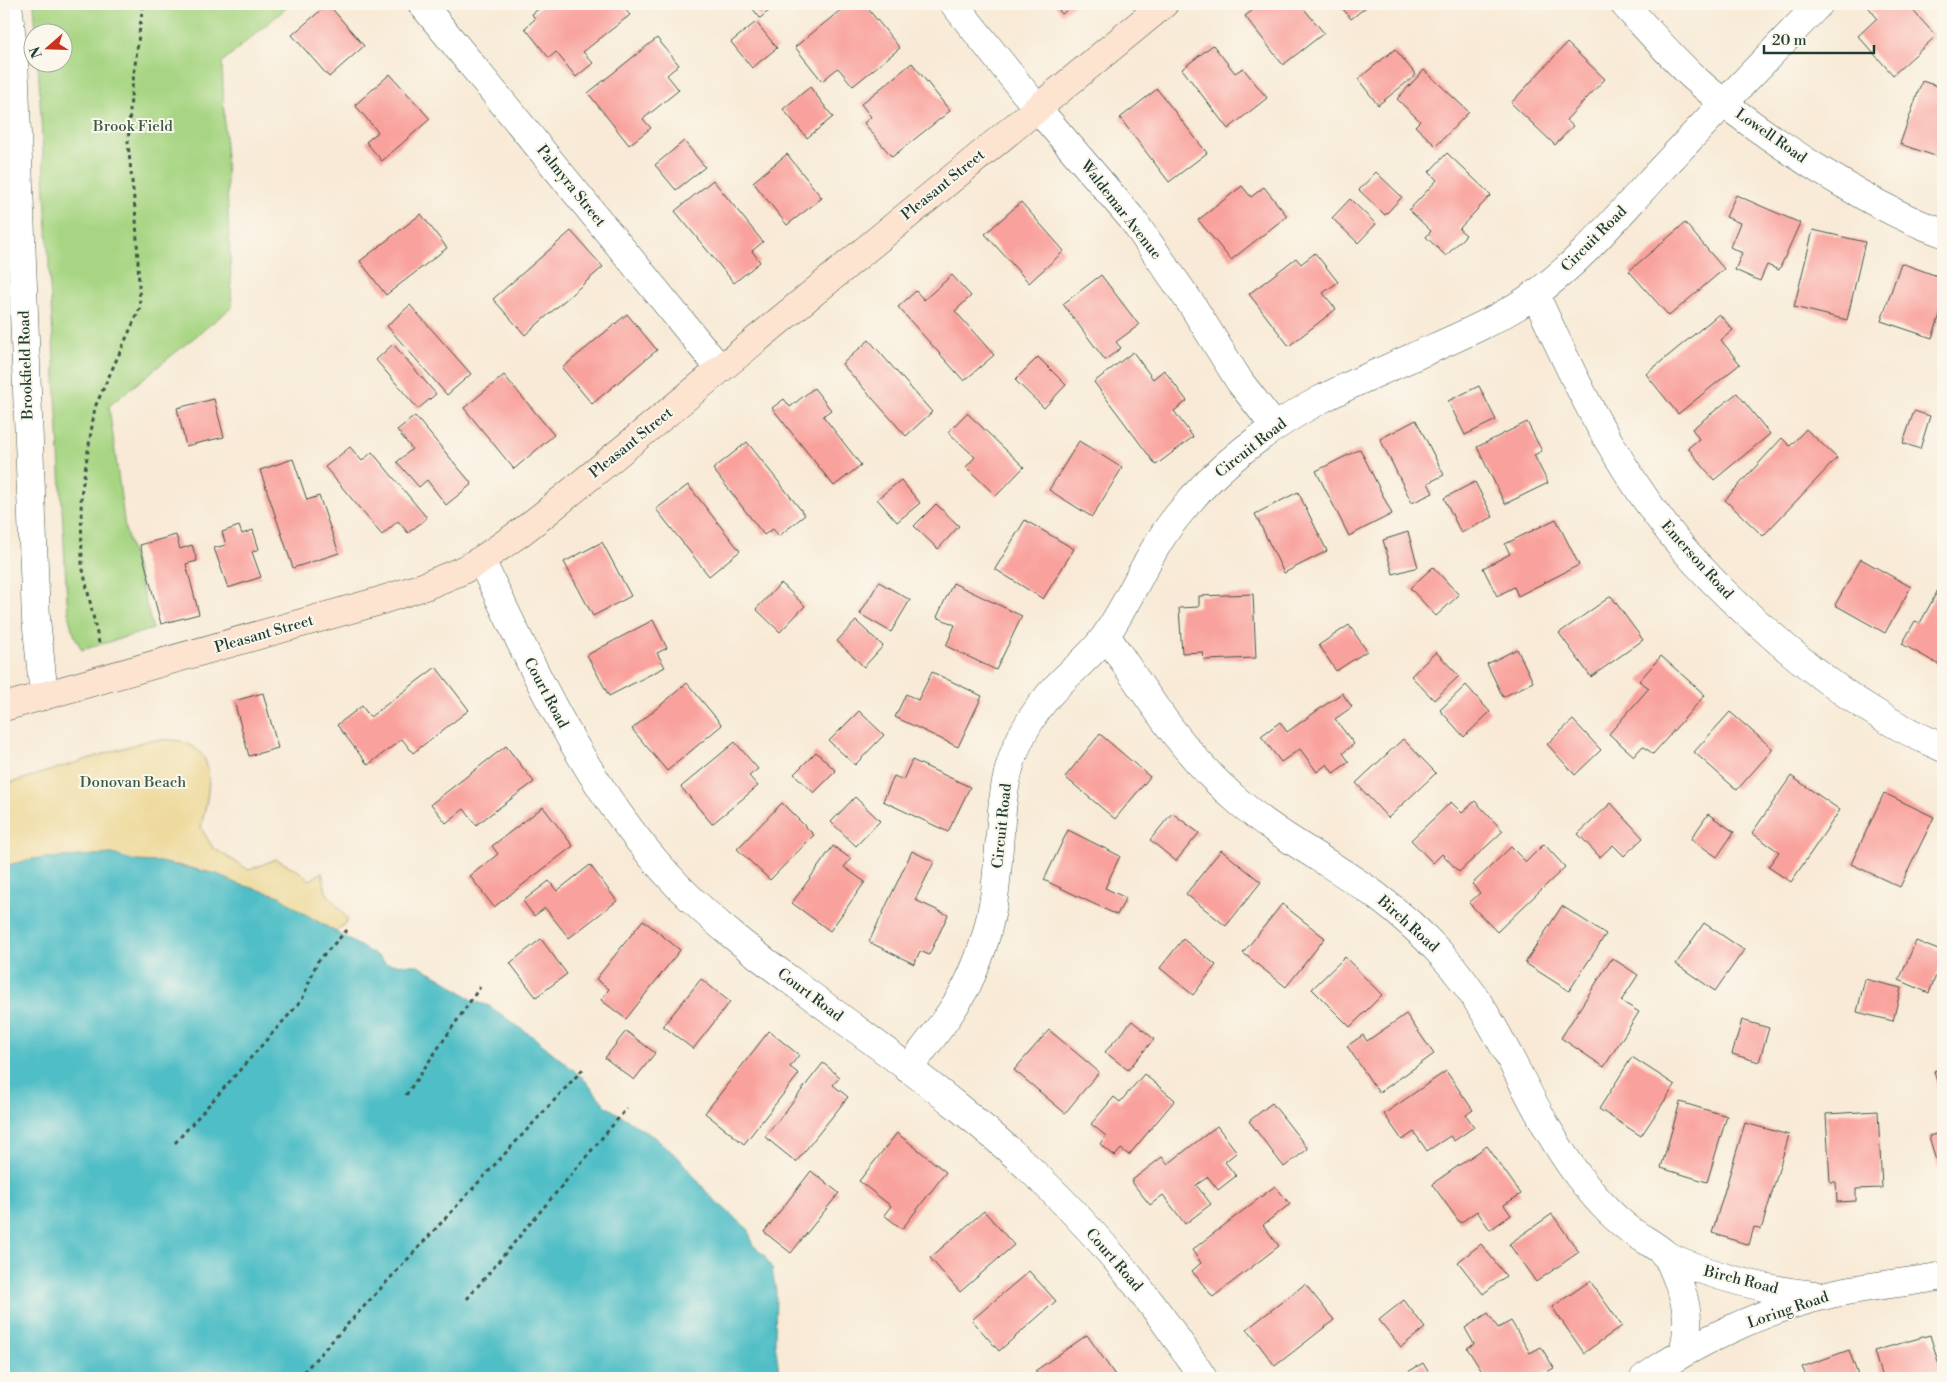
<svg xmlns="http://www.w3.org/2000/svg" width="1947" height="1382" font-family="'Libre Bodoni',serif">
	<rect width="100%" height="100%" fill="#fbf7ec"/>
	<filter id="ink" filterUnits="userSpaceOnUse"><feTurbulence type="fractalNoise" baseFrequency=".02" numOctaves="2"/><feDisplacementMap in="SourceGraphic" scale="10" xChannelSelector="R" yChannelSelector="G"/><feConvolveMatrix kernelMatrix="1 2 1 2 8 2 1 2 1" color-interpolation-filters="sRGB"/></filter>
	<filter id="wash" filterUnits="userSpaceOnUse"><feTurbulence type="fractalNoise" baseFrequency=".0096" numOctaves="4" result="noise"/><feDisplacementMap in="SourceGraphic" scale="20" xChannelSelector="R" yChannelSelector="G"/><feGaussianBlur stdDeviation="1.12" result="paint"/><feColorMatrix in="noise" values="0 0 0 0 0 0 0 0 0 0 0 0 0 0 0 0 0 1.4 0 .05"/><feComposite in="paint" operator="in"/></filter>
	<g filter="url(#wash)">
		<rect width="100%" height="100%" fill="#f8ead6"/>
		<!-- green -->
		<path fill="#a7d583" stroke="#63895c" d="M 34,4 L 291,4 L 222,62 L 232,307 L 109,406 L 125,528 L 153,629 L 82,650 C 72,633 68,619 67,600 L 38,63 L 62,62 L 62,32 L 36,32 Z"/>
		<!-- sand -->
		<path fill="#eeda9e" stroke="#868c69" d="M 149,740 C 161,740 177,738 188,744 C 221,759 206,800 201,828 L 213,848 L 249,870 L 276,859 L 297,870 L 310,880 L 322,872 L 326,892 L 348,920 L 336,932 L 298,910 L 280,896 L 235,883 L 217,874 L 178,865 L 135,861 L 112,854 L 33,859 L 4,866 L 4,785 Z"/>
		<!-- water -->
		<path fill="#50bec6" stroke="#387e7d" d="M 112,854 L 135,861 L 160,862 L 217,874 L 235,883 L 280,896 L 298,910 L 377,956 L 387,964 L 418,965 L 446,981 L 474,1001 L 489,1006 L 536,1039 L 583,1078 L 606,1106 L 654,1137 L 679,1158 L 710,1196 L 749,1230 L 752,1244 L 764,1255 L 772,1269 L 776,1291 L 775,1342 L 779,1371 L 791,1376 L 830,1378 L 4,1378 L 4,866 L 33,859 Z"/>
		<g id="blocks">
			<!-- building -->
			<path fill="#f9a29d" d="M 328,4 L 364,46 L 329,77 L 292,35 Z
				M 545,4 L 620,4 L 630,15 L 583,52 L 593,63 L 576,77 L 556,52 L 549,58 L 525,28 L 535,19 L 532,14 Z
				M 749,4 L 778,4 L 760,18 Z
				M 848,4 L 864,4 L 900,48 L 853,86 L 838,68 L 822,81 L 795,47 Z
				M 1054,4 L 1075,4 L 1062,14 Z
				M 1261,4 L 1300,4 L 1324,33 L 1283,65 L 1245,16 Z
				M 1339,4 L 1370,4 L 1351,19 Z
				M 1866,4 L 1907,4 L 1936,36 L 1893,75 L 1858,36 L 1877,18 Z
				M 756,22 L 777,48 L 752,68 L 731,42 Z
				M 657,38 L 679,65 L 667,75 L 679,90 L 643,119 L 651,128 L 629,145 L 588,93 Z
				M 1567,43 L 1605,79 L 1566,120 L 1573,126 L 1555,145 L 1511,103 Z
				M 1213,45 L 1235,73 L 1243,68 L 1267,98 L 1228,129 L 1182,69 Z
				M 1395,49 L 1416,75 L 1378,105 L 1358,79 Z
				M 912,63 L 950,111 L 892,157 L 864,123 L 871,117 L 861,104 Z
				M 1424,70 L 1469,112 L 1436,146 L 1415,126 L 1420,121 L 1397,99 Z
				M 390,74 L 430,119 L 382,161 L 366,142 L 378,132 L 355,105 Z
				M 1922,81 L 1943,88 L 1943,153 L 1941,158 L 1900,144 Z
				M 810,87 L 833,117 L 807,138 L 783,109 Z
				M 1157,89 L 1207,153 L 1169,182 L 1120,118 Z
				M 684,141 L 705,167 L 676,190 L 655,165 Z
				M 1447,153 L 1491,195 L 1459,229 L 1466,235 L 1446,256 L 1426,237 L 1431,231 L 1409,210 L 1437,180 L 1429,172 Z
				M 787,154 L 822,198 L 787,225 L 753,182 Z
				M 1376,172 L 1402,197 L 1385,215 L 1359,190 Z
				M 713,180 L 763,242 L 752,251 L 760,262 L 734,283 L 675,211 Z
				M 1242,186 L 1251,197 L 1264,187 L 1287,216 L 1231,260 L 1198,220 Z
				M 1736,195 L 1800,223 L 1779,270 L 1767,265 L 1760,281 L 1735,270 L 1742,253 L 1730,247 L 1740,223 L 1726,217 Z
				M 1350,199 L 1376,224 L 1358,243 L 1332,218 Z
				M 1021,202 L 1064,251 L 1029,283 L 985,234 Z
				M 421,214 L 447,248 L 386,295 L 360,261 Z
				M 1685,223 L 1724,269 L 1669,316 L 1629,271 Z
				M 1813,230 L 1865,242 L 1847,320 L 1794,307 Z
				M 571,231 L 603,267 L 525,335 L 493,299 Z
				M 1315,253 L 1338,282 L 1323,293 L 1336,309 L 1289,346 L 1249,294 L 1296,258 L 1301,264 Z
				M 1901,263 L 1943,278 L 1943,306 L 1932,338 L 1881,321 Z
				M 952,275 L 971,296 L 955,311 L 994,355 L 964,381 L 898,307 L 916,291 L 924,300 Z
				M 1101,275 L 1139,325 L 1116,342 L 1121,348 L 1105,360 L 1063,304 Z
				M 410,305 L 471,374 L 447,395 L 387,326 Z
				M 627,314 L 657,350 L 592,404 L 562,368 Z
				M 1719,314 L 1733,330 L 1721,340 L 1740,364 L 1678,414 L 1646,374 Z
				M 869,340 L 932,412 L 906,436 L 842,364 Z
				M 393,344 L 436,394 L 418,409 L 376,360 Z
				M 1133,352 L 1153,379 L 1164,370 L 1187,401 L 1174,411 L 1193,437 L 1156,465 L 1094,382 Z
				M 1038,357 L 1066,385 L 1044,408 L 1015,380 Z
				M 504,375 L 554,435 L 514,469 L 464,408 Z
				M 1479,386 L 1496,420 L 1465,435 L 1448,401 Z
				M 814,388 L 831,410 L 823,416 L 861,465 L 834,486 L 772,408 L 784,399 L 790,407 Z
				M 1737,393 L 1770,434 L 1714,480 L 1688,448 L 1699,439 L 1692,429 Z
				M 214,399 L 224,437 L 186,446 L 177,408 Z
				M 1914,411 L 1930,416 L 1920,449 L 1903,443 Z
				M 967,413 L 1024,467 L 996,496 L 966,467 L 975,457 L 948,432 Z
				M 415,416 L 472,484 L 446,505 L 427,480 L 419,487 L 397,462 L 412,449 L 397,430 Z
				M 1416,420 L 1444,475 L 1428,483 L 1433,493 L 1412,503 L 1380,439 Z
				M 1527,422 L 1542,451 L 1534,455 L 1548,483 L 1505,504 L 1477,447 Z
				M 1806,429 L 1837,458 L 1763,536 L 1725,500 L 1782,438 L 1790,446 Z
				M 1079,441 L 1122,468 L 1092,517 L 1049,490 Z
				M 747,442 L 805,515 L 779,536 L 773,529 L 764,535 L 713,469 Z
				M 350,447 L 362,461 L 372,452 L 427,518 L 408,533 L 398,521 L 382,535 L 325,467 Z
				M 1360,449 L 1392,514 L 1349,536 L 1316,471 Z
				M 293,459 L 307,500 L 319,496 L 339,553 L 293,568 L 260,470 Z
				M 901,480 L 920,503 L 897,522 L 877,499 Z
				M 1475,482 L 1493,517 L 1461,533 L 1444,498 Z
				M 688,485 L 740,551 L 709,576 L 656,509 Z
				M 1298,492 L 1327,551 L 1284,573 L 1255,514 Z
				M 936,504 L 959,526 L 938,549 L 914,526 Z
				M 1556,519 L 1579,565 L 1518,596 L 1514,587 L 1497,596 L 1483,568 L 1510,554 L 1505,544 Z
				M 1025,520 L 1074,549 L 1043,599 L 995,569 Z
				M 239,526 L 242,534 L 253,530 L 259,549 L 252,552 L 261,577 L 228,588 L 214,548 L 226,545 L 222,532 Z
				M 1408,532 L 1418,567 L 1393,574 L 1383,540 Z
				M 176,535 L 180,549 L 192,545 L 197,561 L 186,564 L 199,614 L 161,624 L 140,545 Z
				M 602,542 L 631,596 L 593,616 L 564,562 Z
				M 1861,559 L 1911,587 L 1885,633 L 1835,605 Z
				M 1433,567 L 1459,595 L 1436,616 L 1410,588 Z
				M 1943,581 L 1943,667 L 1902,644 L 1915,621 L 1920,623 Z
				M 879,582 L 910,600 L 891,632 L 860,614 Z
				M 781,583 L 805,606 L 780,632 L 756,609 Z
				M 953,583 L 1022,616 L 996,670 L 946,646 L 955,625 L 937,617 Z
				M 1253,594 L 1256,658 L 1204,660 L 1203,652 L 1182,653 L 1179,608 L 1199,607 L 1199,596 Z
				M 1611,596 L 1643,640 L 1591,677 L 1559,633 Z
				M 653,620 L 667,648 L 657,653 L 665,667 L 609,696 L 587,655 Z
				M 856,621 L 883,646 L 864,667 L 837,641 Z
				M 1349,625 L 1367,651 L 1336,671 L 1319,645 Z
				M 1517,649 L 1533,682 L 1503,697 L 1487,664 Z
				M 1436,652 L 1459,676 L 1434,700 L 1411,676 Z
				M 1661,656 L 1705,695 L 1653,754 L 1643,746 L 1634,756 L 1609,734 L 1649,688 L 1639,681 Z
				M 436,667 L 469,710 L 413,753 L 402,739 L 368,765 L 337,725 L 362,706 L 370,717 Z
				M 932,672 L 982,696 L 958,747 L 895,717 L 906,694 L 918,700 Z
				M 687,683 L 722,725 L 667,771 L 632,729 Z
				M 1466,685 L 1490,712 L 1464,737 L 1440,710 Z
				M 263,693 L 278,748 L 249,756 L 234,701 Z
				M 1342,693 L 1352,707 L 1335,719 L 1354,744 L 1343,753 L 1349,762 L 1333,773 L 1327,764 L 1317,772 L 1300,749 L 1281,762 L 1261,736 L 1280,722 L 1287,732 Z
				M 859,711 L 884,735 L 855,765 L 829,741 Z
				M 1730,712 L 1773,749 L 1737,790 L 1694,752 Z
				M 1573,720 L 1601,750 L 1575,775 L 1547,744 Z
				M 1100,734 L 1150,777 L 1115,819 L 1065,777 Z
				M 1403,739 L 1436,773 L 1388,818 L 1356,783 Z
				M 735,742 L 758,769 L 749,776 L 758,786 L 712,824 L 681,787 Z
				M 506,746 L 534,782 L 476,825 L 464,809 L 446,823 L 431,804 Z
				M 816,752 L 836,771 L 814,793 L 794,774 Z
				M 912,760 L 970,787 L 948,832 L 883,801 L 894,776 L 903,780 Z
				M 1791,776 L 1840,810 L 1791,882 L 1768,867 L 1779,852 L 1752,833 Z
				M 1884,793 L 1934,817 L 1900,887 L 1851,864 Z
				M 855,797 L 880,821 L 856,846 L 831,822 Z
				M 1475,801 L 1503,831 L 1459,872 L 1442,854 L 1433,863 L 1411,840 L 1451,802 L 1462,813 Z
				M 782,803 L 814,835 L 770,880 L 737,849 Z
				M 1611,803 L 1643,838 L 1624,856 L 1613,845 L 1600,857 L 1578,834 Z
				M 543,807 L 573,846 L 494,907 L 470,876 L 498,854 L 492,846 Z
				M 1172,813 L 1199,833 L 1176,861 L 1150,840 Z
				M 1708,814 L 1734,832 L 1717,857 L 1691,839 Z
				M 1068,830 L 1120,856 L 1105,888 L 1126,898 L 1117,915 L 1044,880 Z
				M 1544,844 L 1565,867 L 1497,932 L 1469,903 L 1480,893 L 1472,884 L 1511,847 L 1526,862 Z
				M 833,846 L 851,859 L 844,867 L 865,882 L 830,931 L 792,903 Z
				M 1221,850 L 1261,882 L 1226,926 L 1186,894 Z
				M 912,851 L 934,862 L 915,900 L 948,915 L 929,955 L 920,951 L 914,964 L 869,942 Z
				M 590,865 L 617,901 L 569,938 L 545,908 L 534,916 L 523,901 L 549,881 L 557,891 Z
				M 1282,904 L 1325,938 L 1286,987 L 1243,953 Z
				M 1562,906 L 1606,934 L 1569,991 L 1525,963 Z
				M 643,920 L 680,950 L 626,1019 L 601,1000 L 609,989 L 596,979 Z
				M 1704,923 L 1744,950 L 1715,991 L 1676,964 Z
				M 541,939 L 567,974 L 536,997 L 510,963 Z
				M 1183,939 L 1216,965 L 1193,995 L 1160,968 Z
				M 1916,941 L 1943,952 L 1943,958 L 1929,993 L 1899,980 Z
				M 1345,957 L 1382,995 L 1350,1027 L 1312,989 Z
				M 1612,958 L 1638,975 L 1621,1001 L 1639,1012 L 1604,1067 L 1561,1038 Z
				M 701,979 L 730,1002 L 693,1049 L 663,1026 Z
				M 1865,979 L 1901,988 L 1893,1021 L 1857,1012 Z
				M 1406,1014 L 1434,1054 L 1379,1093 L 1347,1046 L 1363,1035 L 1367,1041 Z
				M 1742,1020 L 1769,1028 L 1759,1062 L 1732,1054 Z
				M 1132,1021 L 1154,1039 L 1128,1070 L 1105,1052 Z
				M 1049,1030 L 1099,1072 L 1065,1113 L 1014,1070 Z
				M 626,1031 L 655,1053 L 634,1080 L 605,1058 Z
				M 769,1031 L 799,1055 L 790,1067 L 799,1074 L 744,1144 L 705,1113 Z
				M 1632,1057 L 1675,1085 L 1641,1136 L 1599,1109 Z
				M 823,1063 L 840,1077 L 833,1085 L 848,1097 L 796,1162 L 765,1137 Z
				M 1943,1068 L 1943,1102 L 1934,1071 Z
				M 1446,1071 L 1473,1110 L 1466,1115 L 1474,1127 L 1454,1141 L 1450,1136 L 1427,1151 L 1414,1132 L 1402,1140 L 1384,1114 Z
				M 1144,1074 L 1175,1100 L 1129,1155 L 1121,1149 L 1115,1156 L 1100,1144 L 1106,1136 L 1091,1124 L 1114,1097 L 1120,1102 Z
				M 1680,1102 L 1727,1116 L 1707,1182 L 1661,1168 Z
				M 1272,1103 L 1308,1149 L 1284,1167 L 1249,1121 Z
				M 1878,1111 L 1882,1188 L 1856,1189 L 1856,1201 L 1837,1202 L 1836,1182 L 1830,1182 L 1826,1114 Z
				M 1745,1123 L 1789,1135 L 1761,1230 L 1754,1227 L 1749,1245 L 1712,1233 Z
				M 1217,1126 L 1237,1152 L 1225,1162 L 1236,1176 L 1218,1190 L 1208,1177 L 1196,1185 L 1211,1204 L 1185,1224 L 1163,1195 L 1150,1205 L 1131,1181 L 1162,1157 L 1168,1164 Z
				M 1943,1132 L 1943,1167 L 1938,1168 L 1929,1136 Z
				M 897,1133 L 946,1172 L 902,1229 L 884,1215 L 891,1206 L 859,1181 Z
				M 1487,1146 L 1521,1194 L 1504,1205 L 1511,1215 L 1490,1230 L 1477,1211 L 1460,1223 L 1432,1184 Z
				M 811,1171 L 839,1193 L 791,1253 L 764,1232 Z
				M 1275,1186 L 1290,1204 L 1263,1225 L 1279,1246 L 1213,1297 L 1192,1271 L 1201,1263 L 1192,1250 Z
				M 984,1211 L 1014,1245 L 960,1292 L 930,1258 Z
				M 1552,1214 L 1579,1252 L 1536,1282 L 1509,1244 Z
				M 1481,1244 L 1506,1276 L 1483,1294 L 1458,1262 Z
				M 1029,1271 L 1056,1301 L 999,1351 L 972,1320 Z
				M 1590,1281 L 1622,1326 L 1584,1353 L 1552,1307 Z
				M 1305,1284 L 1334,1320 L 1275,1366 L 1247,1329 Z
				M 1404,1300 L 1425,1328 L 1401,1347 L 1379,1320 Z
				M 1488,1313 L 1498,1328 L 1511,1321 L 1530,1353 L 1541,1347 L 1554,1368 L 1536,1378 L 1486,1378 L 1467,1348 L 1474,1344 L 1465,1328 Z
				M 1087,1335 L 1117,1378 L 1040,1378 L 1035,1371 Z
				M 1930,1335 L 1943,1378 L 1882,1378 L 1874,1351 Z
				M 1849,1350 L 1859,1378 L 1807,1378 L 1802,1367 Z
				M 1423,1363 L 1432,1378 L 1398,1378 Z"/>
		</g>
	</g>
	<g filter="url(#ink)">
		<use href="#blocks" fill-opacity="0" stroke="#40574c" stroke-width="1"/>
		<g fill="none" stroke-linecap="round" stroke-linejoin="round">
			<!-- minor casing -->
			<g stroke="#40574c" stroke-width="29">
				<path id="minor" d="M 8,4 L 14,58 L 36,619 L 44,696
					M 422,4 L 720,369
					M 954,4 L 1037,108 L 1132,219 L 1192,305 L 1240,382 L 1275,427
					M 1624,4 C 1646,28 1668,53 1692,76 C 1729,110 1772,139 1815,167 C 1856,192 1897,217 1943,233
					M 1535,294 C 1558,343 1580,393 1608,440 C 1633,483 1662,526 1696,563 C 1718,587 1742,610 1767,631 C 1820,679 1878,720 1943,748
					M 1106,635 C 1146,694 1184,756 1239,802 C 1281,838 1330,862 1374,894 C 1398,912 1421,932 1441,954 C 1502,1019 1526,1107 1579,1177 C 1594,1196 1609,1214 1629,1229 C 1639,1237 1654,1244 1664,1253 C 1670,1260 1674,1271 1677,1279 C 1688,1304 1690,1326 1683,1353
					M 908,1069 C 929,1042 951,1015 967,985 C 984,951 994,910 997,872 C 1001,833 1000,793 1013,756 C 1023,729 1040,703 1061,682 C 1076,667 1094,653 1106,635 C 1133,596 1148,551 1178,515 C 1215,468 1267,428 1320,400 C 1350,384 1382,371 1413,357 C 1453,339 1495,322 1531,297 C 1577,265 1614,220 1652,179 C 1707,120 1763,62 1819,4
					M 1664,1254 C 1712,1277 1761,1289 1814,1295
					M 1644,1378 C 1692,1344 1763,1311 1819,1297 C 1860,1286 1902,1284 1943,1276"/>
			</g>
			<!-- tertiary casing -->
			<g stroke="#40574c" stroke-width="29">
				<path id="tertiary" d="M 481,560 C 536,675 589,794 679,887 C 714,923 754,953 794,983 C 849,1024 905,1064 958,1107 C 1054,1183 1138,1276 1203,1378"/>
			</g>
			<!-- secondary casing -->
			<g stroke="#40574c" stroke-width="29">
				<path id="secondary" d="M 4,707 L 376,602 L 425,586 L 461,571 L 481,560 L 520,533 L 542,516 L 1164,4"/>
			</g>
			<!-- path -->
			<path stroke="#40574c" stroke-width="3" stroke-dasharray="4 4" stroke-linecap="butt" d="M 99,643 L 82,565 L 81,495 L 95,407 L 140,308 L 136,218 L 128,144 L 131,96 L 143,4
				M 406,1095 L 480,987
				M 175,1143 L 302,1000 L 317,962 L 349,928
				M 467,1299 L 627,1108
				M 298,1378 L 584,1068"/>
			<!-- minor -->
			<use href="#minor" stroke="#fff" stroke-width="28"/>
			<!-- tertiary -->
			<use href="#tertiary" stroke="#fff" stroke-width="28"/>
			<!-- secondary -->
			<use href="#secondary" stroke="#fde4d1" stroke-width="28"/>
		</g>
	</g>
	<g text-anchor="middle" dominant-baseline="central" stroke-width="4" stroke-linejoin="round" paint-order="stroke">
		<!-- park labels -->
		<g font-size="15" fill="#3a5b44" stroke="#fbf7ec">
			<text x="133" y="126">Brook Field</text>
			<text x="133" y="782">Donovan Beach</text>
		</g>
		<!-- street labels -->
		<g font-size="15" fill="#1f3d34" stroke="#fbf7ec">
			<text transform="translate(1771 136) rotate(35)">Lowell Road</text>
			<text transform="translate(943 185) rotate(-39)">Pleasant Street</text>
			<text transform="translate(571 186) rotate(51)">Palmyra Street</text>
			<text transform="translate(1121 210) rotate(52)">Waldemar Avenue</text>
			<text transform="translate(1594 239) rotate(-45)">Circuit Road</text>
			<text transform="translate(26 365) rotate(-92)">Brookfield Road</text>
			<text transform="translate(631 443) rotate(-39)">Pleasant Street</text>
			<text transform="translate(1251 448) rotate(-38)">Circuit Road</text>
			<text transform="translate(1697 560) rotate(48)">Emerson Road</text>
			<text transform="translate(264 634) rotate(-16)">Pleasant Street</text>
			<text transform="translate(546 693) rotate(62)">Court Road</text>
			<text transform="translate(1002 826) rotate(-84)">Circuit Road</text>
			<text transform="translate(1408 924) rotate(42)">Birch Road</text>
			<text transform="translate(810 995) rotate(37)">Court Road</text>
			<text transform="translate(1114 1260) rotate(49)">Court Road</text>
			<text transform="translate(1741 1280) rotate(14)">Birch Road</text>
			<text transform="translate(1788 1310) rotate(-19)">Loring Road</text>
		</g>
	</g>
	<!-- margin -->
	<rect width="1947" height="1382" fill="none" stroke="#fbf7ec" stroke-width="20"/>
	<!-- north arrow -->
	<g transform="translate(48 48) rotate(250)"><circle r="24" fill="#fbf7ec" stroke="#a3ada2"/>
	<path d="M0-4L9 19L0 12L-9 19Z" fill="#c8321e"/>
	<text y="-8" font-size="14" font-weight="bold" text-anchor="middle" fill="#1f3d34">N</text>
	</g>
	<!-- scale -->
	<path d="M1764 45v8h110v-8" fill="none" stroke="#1f3d34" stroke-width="2.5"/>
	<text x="1772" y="45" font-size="15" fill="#1f3d34" stroke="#fbf7ec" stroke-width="4" paint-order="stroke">20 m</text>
</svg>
